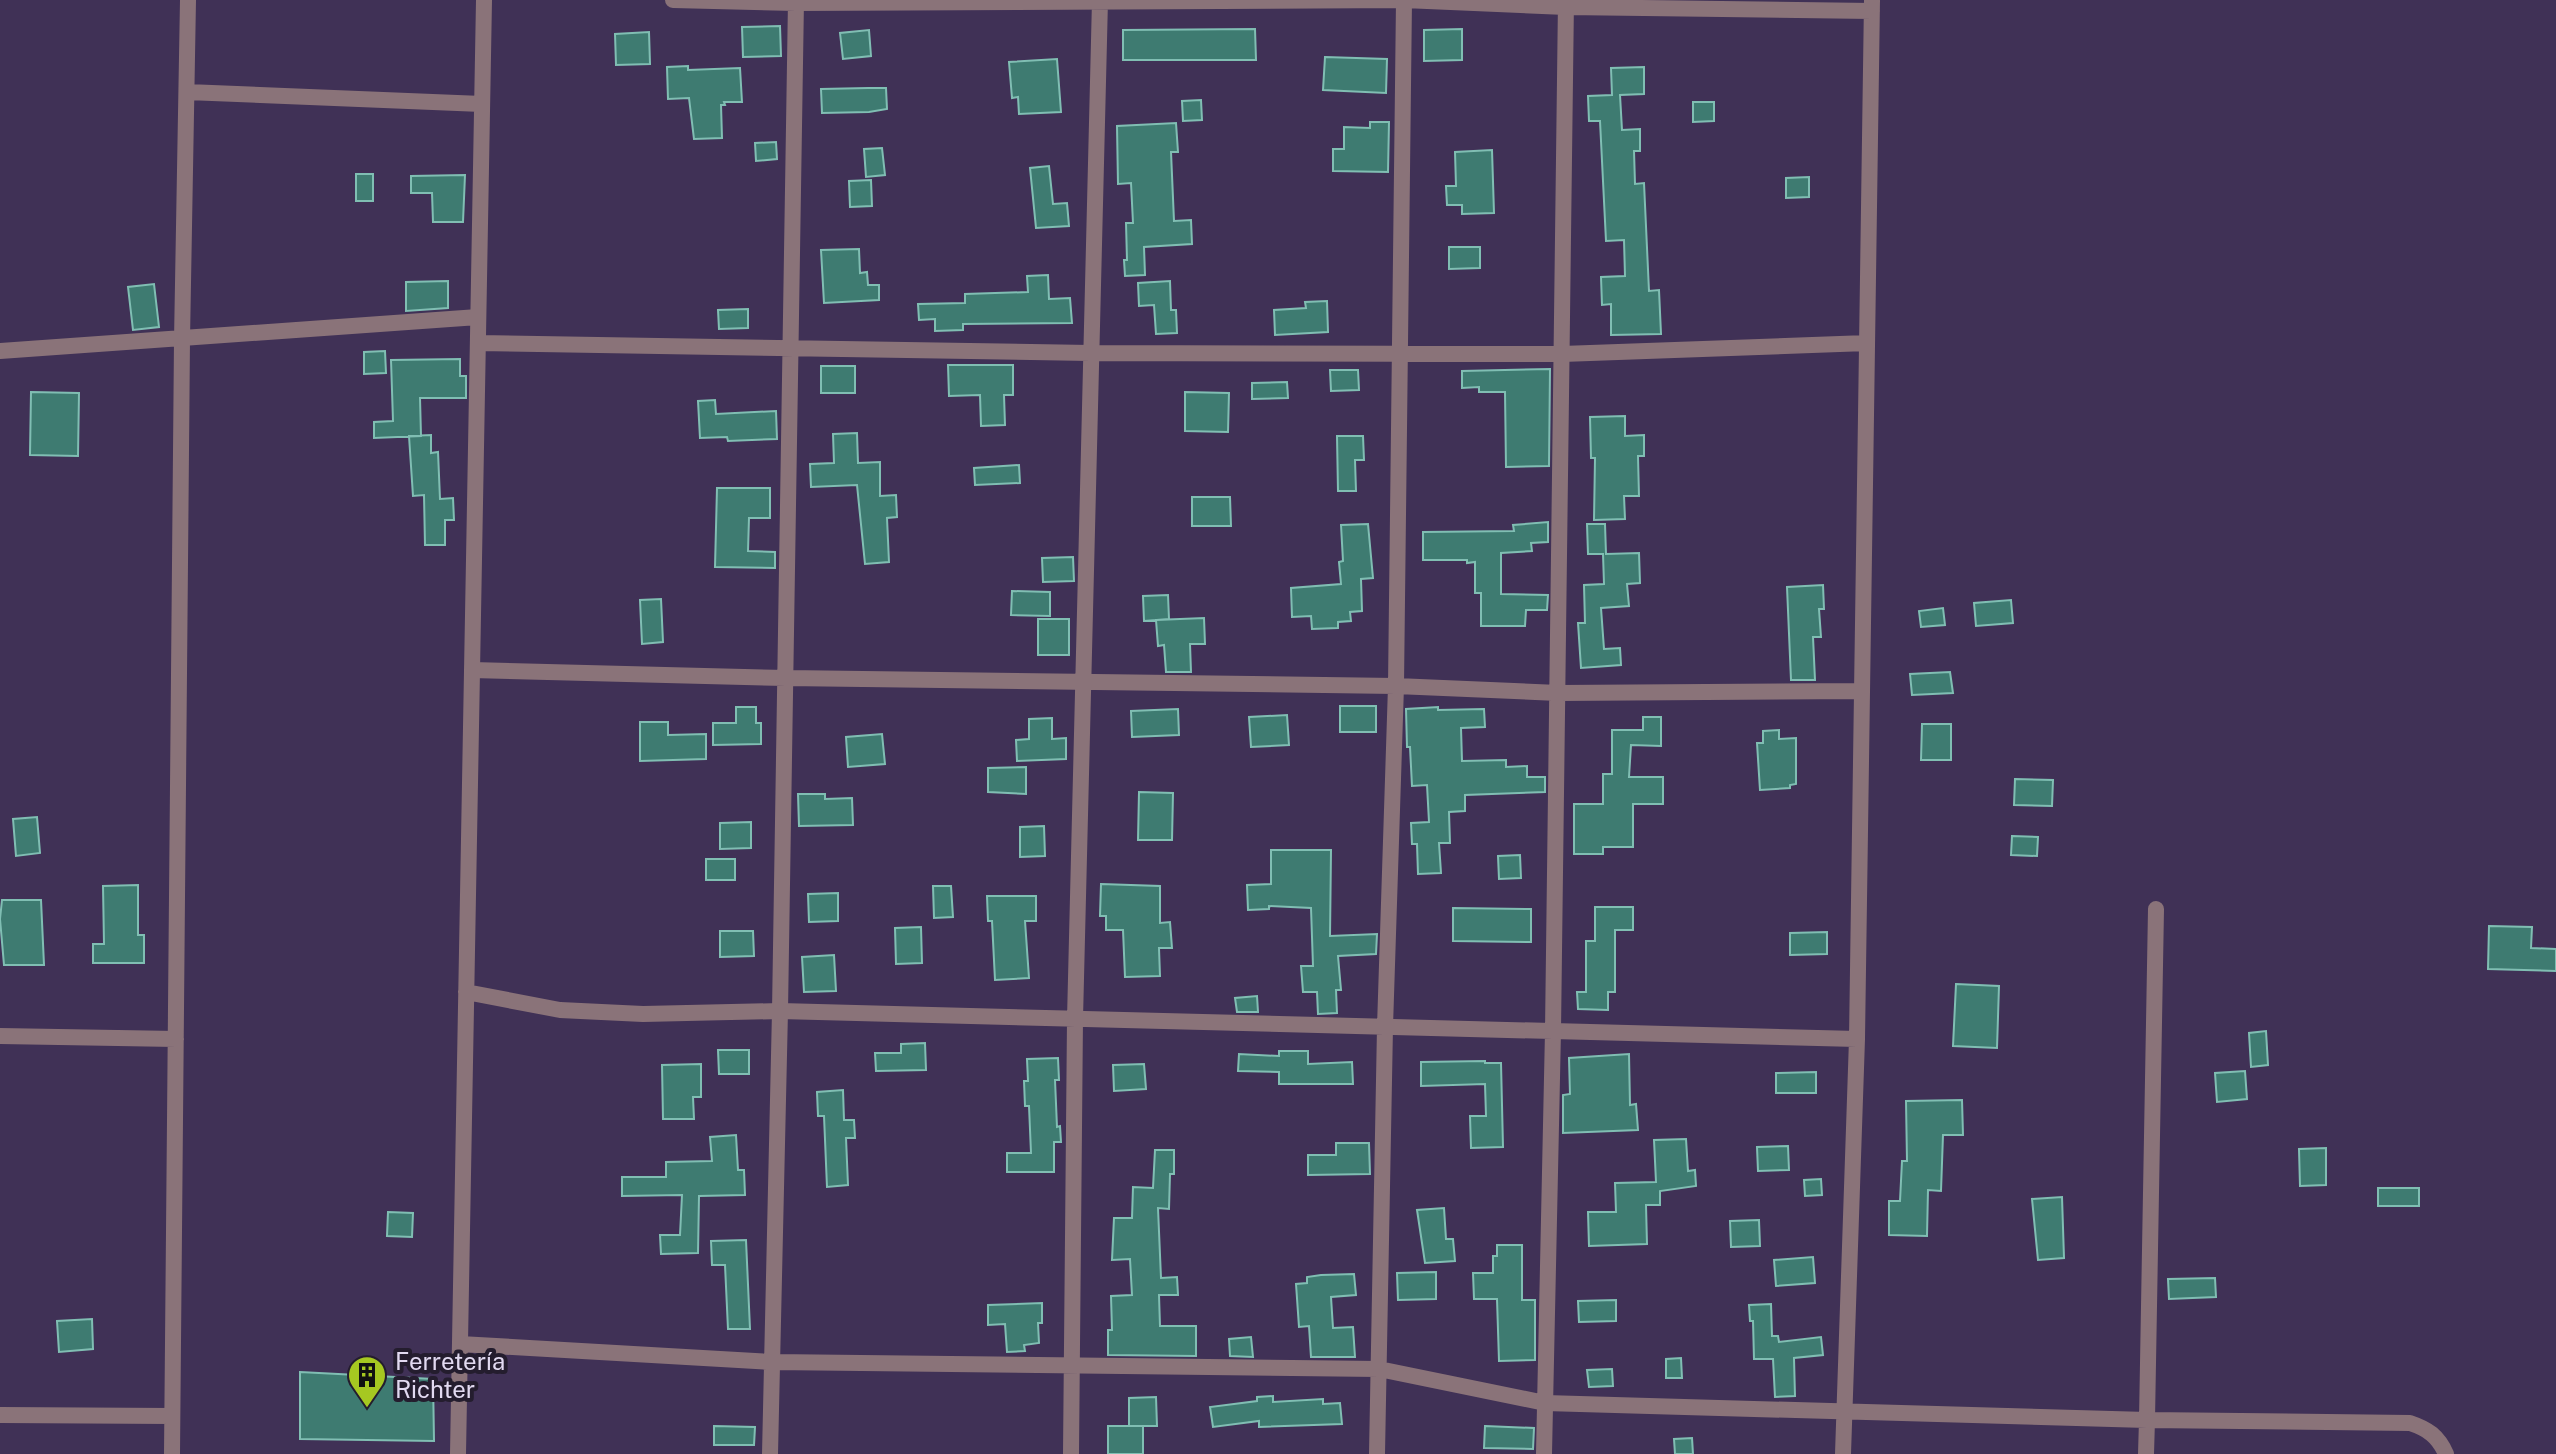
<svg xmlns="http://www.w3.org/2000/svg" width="2556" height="1454" font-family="'Public Sans',sans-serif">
	<rect width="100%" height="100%" fill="#403156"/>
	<!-- building -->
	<path fill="#3e7b71" stroke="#80beb3" stroke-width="2" d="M 780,26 L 781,56 L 743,57 L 742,27 Z
		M 1255,29 L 1256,60 L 1123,60 L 1123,30 Z
		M 1462,29 L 1462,60 L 1424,61 L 1424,30 Z
		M 869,30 L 871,56 L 843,59 L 840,33 Z
		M 649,32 L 650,64 L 616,65 L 615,34 Z
		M 1325,57 L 1387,59 L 1386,93 L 1323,90 Z
		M 1057,59 L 1061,112 L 1019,114 L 1018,97 L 1012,98 L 1009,62 Z
		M 688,66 L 688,70 L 740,68 L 742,102 L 724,102 L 725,105 L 721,105 L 722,138 L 694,139 L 689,98 L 668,99 L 667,67 Z
		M 1644,67 L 1644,94 L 1620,95 L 1622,130 L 1640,129 L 1640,151 L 1634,151 L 1635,184 L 1644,183 L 1649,291 L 1659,290 L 1661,334 L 1611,335 L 1611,304 L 1602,305 L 1601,277 L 1625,276 L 1624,240 L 1606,241 L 1600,121 L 1589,121 L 1588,96 L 1612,95 L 1611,68 Z
		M 868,88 L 886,88 L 887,109 L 869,112 L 822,113 L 821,89 Z
		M 1201,100 L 1202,120 L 1183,121 L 1182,101 Z
		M 1693,102 L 1714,102 L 1714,121 L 1693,122 Z
		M 1370,122 L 1389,122 L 1388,172 L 1333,171 L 1333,149 L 1344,149 L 1344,127 L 1370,128 Z
		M 1176,123 L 1178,152 L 1171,152 L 1174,221 L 1191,220 L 1192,244 L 1144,247 L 1145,275 L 1125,276 L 1124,260 L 1127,260 L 1126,223 L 1133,223 L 1131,183 L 1118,184 L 1117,126 Z
		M 776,142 L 777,159 L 756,161 L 755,143 Z
		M 882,148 L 885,175 L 866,177 L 864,149 Z
		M 1492,150 L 1494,213 L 1462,214 L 1462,205 L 1447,205 L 1446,186 L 1456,186 L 1455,152 Z
		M 1049,166 L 1053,204 L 1067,203 L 1069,226 L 1036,228 L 1030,168 Z
		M 356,174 L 373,174 L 373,201 L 356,201 Z
		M 465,175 L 463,222 L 433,222 L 432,193 L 411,193 L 411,176 Z
		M 1809,177 L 1809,197 L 1786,198 L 1786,178 Z
		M 871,180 L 872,206 L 850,207 L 849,181 Z
		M 1449,247 L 1480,247 L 1480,268 L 1449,269 Z
		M 859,249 L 860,273 L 867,272 L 868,285 L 879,285 L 879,300 L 824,303 L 821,250 Z
		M 1048,275 L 1049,299 L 1070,298 L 1072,323 L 963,324 L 963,330 L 935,331 L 935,319 L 919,320 L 918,304 L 965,303 L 965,294 L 1028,292 L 1027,276 Z
		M 448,281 L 448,308 L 406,311 L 406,282 Z
		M 1170,281 L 1171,310 L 1176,310 L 1177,333 L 1156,334 L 1154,305 L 1139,306 L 1138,283 Z
		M 154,284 L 159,327 L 133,330 L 128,287 Z
		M 1327,301 L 1328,332 L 1275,335 L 1274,310 L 1306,308 L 1305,302 Z
		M 748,309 L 748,328 L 719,329 L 718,310 Z
		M 385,351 L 386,373 L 364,374 L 364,352 Z
		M 460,359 L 460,376 L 466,376 L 466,398 L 420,398 L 421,436 L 374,438 L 374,422 L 393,421 L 391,360 Z
		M 948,365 L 1013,365 L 1013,395 L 1004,395 L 1005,425 L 981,426 L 980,395 L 949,396 Z
		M 821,366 L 855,366 L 855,393 L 821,393 Z
		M 1550,369 L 1549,466 L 1506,467 L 1505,392 L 1479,392 L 1479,387 L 1462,388 L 1462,371 Z
		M 1330,370 L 1358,370 L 1359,390 L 1331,391 Z
		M 1287,382 L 1288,398 L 1252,399 L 1252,383 Z
		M 31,392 L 79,393 L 78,456 L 30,455 Z
		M 1185,392 L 1229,393 L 1228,432 L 1185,431 Z
		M 715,400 L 716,414 L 776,411 L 777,439 L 728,441 L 727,437 L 700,438 L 698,401 Z
		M 1625,416 L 1625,436 L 1644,435 L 1644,456 L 1638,456 L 1639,496 L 1624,496 L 1625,519 L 1594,520 L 1595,458 L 1591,458 L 1590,417 Z
		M 857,433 L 858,463 L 880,462 L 880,496 L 896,495 L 897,517 L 887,518 L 889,562 L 865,564 L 857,485 L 811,487 L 810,464 L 834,463 L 833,434 Z
		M 431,435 L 431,453 L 438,452 L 440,499 L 453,498 L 454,520 L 445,520 L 445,545 L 425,545 L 424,495 L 413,496 L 409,436 Z
		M 1337,436 L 1363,436 L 1364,460 L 1355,460 L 1356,491 L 1338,491 Z
		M 1019,465 L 1020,483 L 975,485 L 974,468 Z
		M 717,488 L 770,488 L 770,518 L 749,518 L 748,551 L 775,552 L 775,568 L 715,567 Z
		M 1192,497 L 1230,497 L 1231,526 L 1192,526 Z
		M 1548,522 L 1548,542 L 1531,543 L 1532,551 L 1501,553 L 1501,594 L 1548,595 L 1547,610 L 1526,610 L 1525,626 L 1481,626 L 1481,593 L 1475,593 L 1475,562 L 1467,563 L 1467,560 L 1423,560 L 1423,532 L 1514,531 L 1513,525 Z
		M 1368,524 L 1373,578 L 1361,579 L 1362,611 L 1350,612 L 1351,621 L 1338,622 L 1338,628 L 1312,629 L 1311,616 L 1292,617 L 1291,588 L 1341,584 L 1339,562 L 1343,561 L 1341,525 Z
		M 1587,524 L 1605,524 L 1606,554 L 1639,553 L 1640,583 L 1627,584 L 1629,606 L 1601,608 L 1604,649 L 1620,648 L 1621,665 L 1581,668 L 1578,623 L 1585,623 L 1584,585 L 1604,584 L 1603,554 L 1588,554 Z
		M 1073,557 L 1074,581 L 1043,582 L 1042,558 Z
		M 1823,585 L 1824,609 L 1819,609 L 1821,637 L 1813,637 L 1815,680 L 1791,680 L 1787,587 Z
		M 1012,591 L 1050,592 L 1050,616 L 1011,615 Z
		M 1168,595 L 1169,619 L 1144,621 L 1143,596 Z
		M 661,599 L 663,642 L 642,644 L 640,600 Z
		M 2011,600 L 2013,623 L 1976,626 L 1974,603 Z
		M 1943,608 L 1945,625 L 1921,627 L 1919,611 Z
		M 1204,618 L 1205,644 L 1190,644 L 1191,672 L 1166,672 L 1164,645 L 1158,646 L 1156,620 Z
		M 1038,619 L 1069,619 L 1069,655 L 1038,655 Z
		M 1950,672 L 1953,693 L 1912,695 L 1910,674 Z
		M 1340,706 L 1376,706 L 1376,732 L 1340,732 Z
		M 736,707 L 756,707 L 756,723 L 761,723 L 761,744 L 713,745 L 713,723 L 736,723 Z
		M 1438,707 L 1438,710 L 1484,709 L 1485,727 L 1461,728 L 1462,761 L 1506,760 L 1506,767 L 1527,766 L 1527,777 L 1545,777 L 1545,792 L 1465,795 L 1465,811 L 1449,812 L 1450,843 L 1439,843 L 1441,873 L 1418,874 L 1417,844 L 1412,844 L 1411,823 L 1429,822 L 1427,785 L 1412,786 L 1410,747 L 1407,747 L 1406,709 Z
		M 1178,709 L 1179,735 L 1132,737 L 1131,711 Z
		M 1287,715 L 1289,745 L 1251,747 L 1249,717 Z
		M 1643,717 L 1661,717 L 1661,746 L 1631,745 L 1629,777 L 1663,777 L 1663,804 L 1633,804 L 1633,847 L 1603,847 L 1603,854 L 1574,854 L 1574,804 L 1603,804 L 1603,774 L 1612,774 L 1612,730 L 1643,730 Z
		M 1052,718 L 1052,739 L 1066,738 L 1066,759 L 1017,761 L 1016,740 L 1029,739 L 1029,719 Z
		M 640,722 L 668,722 L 668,735 L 706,734 L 706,759 L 640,761 Z
		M 1922,724 L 1951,724 L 1951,760 L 1921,760 Z
		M 1779,730 L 1779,739 L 1796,738 L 1796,784 L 1790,785 L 1790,788 L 1760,790 L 1757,743 L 1763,743 L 1763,731 Z
		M 882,734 L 885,764 L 848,767 L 846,737 Z
		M 1026,767 L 1026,794 L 988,792 L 988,768 Z
		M 2015,779 L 2053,780 L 2052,806 L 2014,805 Z
		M 1139,792 L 1173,793 L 1172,840 L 1138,840 Z
		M 798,794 L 825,794 L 825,799 L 852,798 L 853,825 L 799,826 Z
		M 37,817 L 40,853 L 16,856 L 13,819 Z
		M 751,822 L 751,848 L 720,849 L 720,823 Z
		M 1044,826 L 1045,856 L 1020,857 L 1020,827 Z
		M 2012,836 L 2038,837 L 2037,856 L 2011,855 Z
		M 1271,850 L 1331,850 L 1330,936 L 1377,934 L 1376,954 L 1338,956 L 1341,990 L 1336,990 L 1337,1013 L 1318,1014 L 1317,992 L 1303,992 L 1301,966 L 1313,966 L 1311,908 L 1269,906 L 1269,909 L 1248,910 L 1247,885 L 1271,884 Z
		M 1520,855 L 1521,878 L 1499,879 L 1498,856 Z
		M 706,859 L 735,859 L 735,880 L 706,880 Z
		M 1101,884 L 1160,886 L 1160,923 L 1170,922 L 1172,948 L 1159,948 L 1160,976 L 1125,977 L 1123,930 L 1106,930 L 1106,916 L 1100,916 Z
		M 138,885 L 138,935 L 144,935 L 144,963 L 93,963 L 93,944 L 104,944 L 103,886 Z
		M 933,886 L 951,886 L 953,917 L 934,918 Z
		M 838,893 L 838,921 L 809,922 L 808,894 Z
		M 987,896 L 1036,896 L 1036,921 L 1025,921 L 1029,978 L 995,980 L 992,921 L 988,921 Z
		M 2,900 L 41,900 L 44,965 L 4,965 L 0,919 Z
		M 1595,907 L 1633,907 L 1633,930 L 1615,930 L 1615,992 L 1608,992 L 1608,1010 L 1578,1009 L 1577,992 L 1586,992 L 1586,941 L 1595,941 Z
		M 1453,908 L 1531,909 L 1531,942 L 1453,941 Z
		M 2489,926 L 2532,927 L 2531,948 L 2556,949 L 2556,971 L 2488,969 Z
		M 921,927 L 922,963 L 896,964 L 895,928 Z
		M 720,931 L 753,931 L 754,956 L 720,957 Z
		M 1827,932 L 1827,954 L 1790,955 L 1790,933 Z
		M 834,955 L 836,991 L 804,992 L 802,957 Z
		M 1956,984 L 1999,986 L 1997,1048 L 1953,1046 Z
		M 1257,996 L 1258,1012 L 1237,1012 L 1235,998 Z
		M 2266,1031 L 2268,1065 L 2251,1067 L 2249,1033 Z
		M 925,1043 L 926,1070 L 876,1071 L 875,1053 L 901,1053 L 901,1044 Z
		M 718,1050 L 749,1050 L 749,1074 L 719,1074 Z
		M 1279,1051 L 1308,1051 L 1308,1064 L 1352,1062 L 1353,1084 L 1279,1084 L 1279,1072 L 1238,1071 L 1239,1054 L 1279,1056 Z
		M 1629,1054 L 1630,1105 L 1636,1104 L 1638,1130 L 1563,1133 L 1563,1095 L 1570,1094 L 1569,1058 Z
		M 1058,1058 L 1059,1080 L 1055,1080 L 1057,1127 L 1060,1126 L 1061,1142 L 1054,1142 L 1054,1172 L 1007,1172 L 1007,1153 L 1031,1153 L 1029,1106 L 1025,1106 L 1024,1081 L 1028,1081 L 1027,1059 Z
		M 1485,1061 L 1485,1063 L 1501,1063 L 1503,1147 L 1471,1148 L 1470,1116 L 1486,1116 L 1485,1084 L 1421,1086 L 1421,1062 Z
		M 701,1064 L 701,1097 L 693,1097 L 694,1119 L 663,1119 L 662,1065 Z
		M 1144,1064 L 1146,1089 L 1114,1091 L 1113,1065 Z
		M 2245,1071 L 2247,1099 L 2217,1102 L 2215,1073 Z
		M 1816,1072 L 1816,1093 L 1776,1093 L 1776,1073 Z
		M 843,1090 L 844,1120 L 854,1120 L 855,1138 L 846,1138 L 848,1185 L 827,1187 L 824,1116 L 818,1116 L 817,1092 Z
		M 1962,1100 L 1963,1135 L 1943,1135 L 1941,1191 L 1928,1190 L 1927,1236 L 1889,1235 L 1889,1201 L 1900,1201 L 1902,1161 L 1907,1161 L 1906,1101 Z
		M 736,1135 L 738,1170 L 744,1170 L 745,1195 L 699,1196 L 698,1253 L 661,1254 L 660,1235 L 680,1235 L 682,1195 L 622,1196 L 622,1177 L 666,1177 L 666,1162 L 712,1161 L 710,1137 Z
		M 1686,1139 L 1688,1171 L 1695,1170 L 1696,1186 L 1660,1191 L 1660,1205 L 1646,1205 L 1647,1244 L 1589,1246 L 1588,1212 L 1616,1212 L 1615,1183 L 1656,1182 L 1654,1140 Z
		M 1336,1143 L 1369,1143 L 1370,1174 L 1308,1175 L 1308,1155 L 1336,1155 Z
		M 1788,1146 L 1789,1170 L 1758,1171 L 1757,1147 Z
		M 2326,1148 L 2326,1185 L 2300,1186 L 2299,1149 Z
		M 1155,1150 L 1174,1150 L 1174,1174 L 1170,1174 L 1169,1209 L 1158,1208 L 1161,1278 L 1177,1277 L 1178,1295 L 1159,1295 L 1160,1326 L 1196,1326 L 1196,1356 L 1108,1355 L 1108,1330 L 1112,1330 L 1111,1296 L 1132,1295 L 1130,1259 L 1112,1260 L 1114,1218 L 1132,1218 L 1133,1187 L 1153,1188 Z
		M 1821,1179 L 1822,1195 L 1805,1196 L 1804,1180 Z
		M 2378,1188 L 2419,1188 L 2419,1206 L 2378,1206 Z
		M 2062,1197 L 2064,1258 L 2038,1260 L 2032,1199 Z
		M 1444,1208 L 1446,1239 L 1453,1239 L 1455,1261 L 1425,1263 L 1417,1210 Z
		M 388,1212 L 413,1213 L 412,1237 L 387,1236 Z
		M 1759,1220 L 1760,1246 L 1731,1247 L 1730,1221 Z
		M 746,1240 L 750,1329 L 728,1329 L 725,1265 L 712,1265 L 711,1241 Z
		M 1497,1245 L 1522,1245 L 1522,1300 L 1535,1300 L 1535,1360 L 1499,1361 L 1497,1299 L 1474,1299 L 1473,1273 L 1493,1273 L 1493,1256 L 1497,1256 Z
		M 1813,1257 L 1815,1283 L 1776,1286 L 1774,1260 Z
		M 1436,1272 L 1436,1299 L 1398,1300 L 1397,1273 Z
		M 1354,1274 L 1356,1295 L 1331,1297 L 1333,1328 L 1353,1327 L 1355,1357 L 1311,1357 L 1309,1326 L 1299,1327 L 1296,1284 L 1307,1283 L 1307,1277 L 1321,1275 Z
		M 2215,1278 L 2216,1297 L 2169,1299 L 2168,1279 Z
		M 1616,1300 L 1616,1321 L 1579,1322 L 1578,1301 Z
		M 1042,1303 L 1042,1323 L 1038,1323 L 1039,1343 L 1024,1345 L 1025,1351 L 1007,1352 L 1005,1324 L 988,1325 L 988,1305 Z
		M 1771,1304 L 1772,1336 L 1778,1336 L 1779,1342 L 1821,1337 L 1823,1355 L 1794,1358 L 1795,1396 L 1775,1397 L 1773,1359 L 1754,1359 L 1753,1321 L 1750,1321 L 1749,1305 Z
		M 92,1319 L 93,1349 L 59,1352 L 57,1321 Z
		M 1251,1337 L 1253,1357 L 1230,1356 L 1229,1339 Z
		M 1681,1358 L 1682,1378 L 1666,1378 L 1666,1359 Z
		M 1612,1369 L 1613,1386 L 1589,1387 L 1587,1370 Z
		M 300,1372 L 433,1379 L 434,1441 L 300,1439 Z
		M 1273,1396 L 1273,1402 L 1323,1399 L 1323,1404 L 1340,1403 L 1342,1424 L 1259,1427 L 1259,1421 L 1213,1427 L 1210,1407 L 1257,1401 L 1257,1397 Z
		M 1156,1397 L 1157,1426 L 1129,1426 L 1129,1398 Z
		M 714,1426 L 755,1427 L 754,1445 L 714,1445 Z
		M 1108,1426 L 1143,1426 L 1143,1454 L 1108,1454 Z
		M 1485,1426 L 1534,1428 L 1533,1449 L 1484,1448 Z
		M 1692,1438 L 1693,1454 L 1675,1454 L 1674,1439 Z"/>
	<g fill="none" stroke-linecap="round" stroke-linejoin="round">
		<!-- minor -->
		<path stroke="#8a7379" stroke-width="16" d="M 673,0 L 796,3 L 1404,0 L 1566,7 L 1872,11
			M 187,92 L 482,104
			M 478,343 L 1090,353 L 1562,354 L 1867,343
			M 0,351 L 478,317
			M 472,670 L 786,678 L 1396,686 L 1558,693 L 1862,691
			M 2156,909 L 2147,1420 L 2410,1423 C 2428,1429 2438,1436 2446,1454
			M 466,992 L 560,1010 L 643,1014 L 780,1011 L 1857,1039
			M 0,1036 L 176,1039
			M 460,1344 L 772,1362 L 1379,1369 L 1545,1403 L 2147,1420 L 2146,1454
			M 0,1415 L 172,1416
			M 172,1454 L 182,340 L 188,0
			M 458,1454 L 484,0
			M 770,1454 L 780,1011 L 796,0
			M 1071,1454 L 1075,1019 L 1100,0
			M 1377,1454 L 1385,1027 L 1396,686 L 1404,0
			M 1544,1454 L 1553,1031 L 1566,0
			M 1843,1454 L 1857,1039 L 1872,0"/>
	</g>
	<!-- icons -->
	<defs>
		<g id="building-pin" transform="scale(2)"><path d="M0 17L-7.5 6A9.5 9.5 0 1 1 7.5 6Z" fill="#a6c821" stroke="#241d2e"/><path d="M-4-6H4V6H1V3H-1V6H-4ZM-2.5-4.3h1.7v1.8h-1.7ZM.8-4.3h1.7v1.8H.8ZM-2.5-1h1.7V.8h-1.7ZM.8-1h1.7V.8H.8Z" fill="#111"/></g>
	</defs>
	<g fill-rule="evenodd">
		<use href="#building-pin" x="367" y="1375"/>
	</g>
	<g text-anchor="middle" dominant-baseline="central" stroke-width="8" stroke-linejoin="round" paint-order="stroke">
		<!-- poi labels -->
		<g font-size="24" fill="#e2daf1" stroke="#241d2e" text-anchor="start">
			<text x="395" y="1361">Ferretería<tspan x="395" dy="28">Richter</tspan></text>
		</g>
	</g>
</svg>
